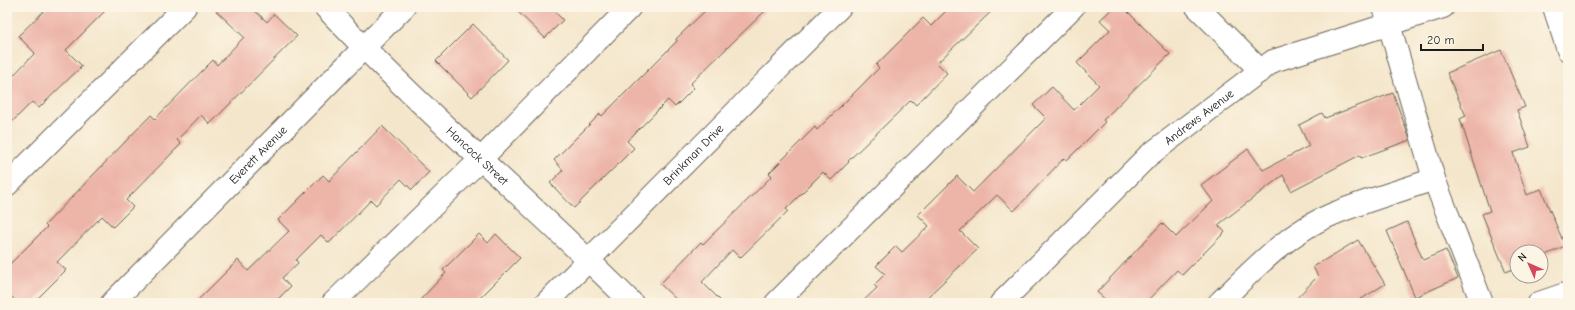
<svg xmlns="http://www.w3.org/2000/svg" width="1575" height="310" font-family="'Comic Neue',sans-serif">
	<rect width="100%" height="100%" fill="#fcf5e5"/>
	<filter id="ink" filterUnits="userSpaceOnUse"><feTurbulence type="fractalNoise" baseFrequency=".025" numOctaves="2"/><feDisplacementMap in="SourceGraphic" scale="8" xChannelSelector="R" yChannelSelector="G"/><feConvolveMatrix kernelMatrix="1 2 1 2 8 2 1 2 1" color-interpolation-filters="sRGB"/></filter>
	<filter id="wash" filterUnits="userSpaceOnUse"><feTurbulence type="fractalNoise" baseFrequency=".012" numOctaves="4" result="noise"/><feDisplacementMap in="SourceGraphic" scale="16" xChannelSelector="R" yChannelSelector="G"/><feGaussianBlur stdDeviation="0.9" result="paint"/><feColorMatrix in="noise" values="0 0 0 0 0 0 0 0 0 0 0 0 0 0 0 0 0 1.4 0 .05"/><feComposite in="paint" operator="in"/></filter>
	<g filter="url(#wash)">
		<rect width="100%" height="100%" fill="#f4e6cb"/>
		<g id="blocks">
			<!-- building -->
			<path fill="#edb4a8" d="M 48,7 L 109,7 L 66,50 L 82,66 L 39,108 L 32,102 L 7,127 L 7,82 L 35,53 L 18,36 Z
				M 212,7 L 251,7 L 267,22 L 274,14 L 297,36 L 210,124 L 201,115 L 177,140 L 181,144 L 126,200 L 133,207 L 113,227 L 102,216 L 57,262 L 66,270 L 33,303 L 18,303 L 7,292 L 7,267 L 47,227 L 45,225 L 151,115 L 155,119 L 213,60 L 217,65 L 244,37 Z
				M 513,7 L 550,7 L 563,20 L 545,38 Z
				M 709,7 L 769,7 L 690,84 L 694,88 L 675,107 L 668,100 L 627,141 L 634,148 L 574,208 L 550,183 L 563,170 L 554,160 L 600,114 L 602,116 L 677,41 L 676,39 Z
				M 950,7 L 996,7 L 937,63 L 947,73 L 916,105 L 911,100 L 848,161 L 849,162 L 831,180 L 823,172 L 786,209 L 788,211 L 740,258 L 732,250 L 702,282 L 723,303 L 680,303 L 660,284 L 701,242 L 703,244 L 772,176 L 769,173 L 815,127 L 817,130 L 879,68 L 876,65 L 923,18 L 931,26 Z
				M 1114,7 L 1123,7 L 1170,54 L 1103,120 L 1105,122 L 1067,160 L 1064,158 L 1014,211 L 997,195 L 960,231 L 978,249 L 921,303 L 861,303 L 877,288 L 874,285 L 885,274 L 876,266 L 896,246 L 902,252 L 929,226 L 918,215 L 957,176 L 973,192 L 1046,118 L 1033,105 L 1052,87 L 1074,110 L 1099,85 L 1077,63 L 1110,30 L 1100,20 Z
				M 473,24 L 508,60 L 472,97 L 436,61 Z
				M 1501,50 L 1525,107 L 1517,110 L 1530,147 L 1513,153 L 1527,195 L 1541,189 L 1565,246 L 1541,257 L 1541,252 L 1517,252 L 1517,267 L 1506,272 L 1482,214 L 1490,211 L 1460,119 L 1466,116 L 1447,73 Z
				M 1393,93 L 1410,140 L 1361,158 L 1360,155 L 1291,191 L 1283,175 L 1218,225 L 1225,232 L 1182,275 L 1177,270 L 1145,303 L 1109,303 L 1097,292 L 1162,223 L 1176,237 L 1213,201 L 1201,185 L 1248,149 L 1263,170 L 1309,146 L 1299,125 L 1322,113 L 1325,118 Z
				M 382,126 L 429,172 L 412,190 L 401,179 L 376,205 L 371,200 L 329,243 L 321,235 L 296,260 L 298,263 L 282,278 L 290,287 L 274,303 L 195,303 L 238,260 L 248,271 L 289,231 L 278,220 L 323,175 L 329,181 Z
				M 1407,222 L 1423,260 L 1446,250 L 1458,278 L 1415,297 L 1387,231 Z
				M 479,234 L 488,243 L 496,234 L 520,258 L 475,303 L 417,303 L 446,273 L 443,270 Z
				M 1358,240 L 1385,284 L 1355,303 L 1292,303 L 1318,276 L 1313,267 Z"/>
		</g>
	</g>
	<g filter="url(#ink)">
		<use href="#blocks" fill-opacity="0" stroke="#686359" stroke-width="1"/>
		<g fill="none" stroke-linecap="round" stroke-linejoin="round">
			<!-- minor casing -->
			<g stroke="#686359" stroke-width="24">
				<g id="minor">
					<path id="s1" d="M 325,7 C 422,111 532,202 632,303"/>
					<path d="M 1197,7 L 1261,71"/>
					<path d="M 1384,7 L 1434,179 L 1482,303"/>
					<path d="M 1554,7 L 1568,50"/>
					<path d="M 7,185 L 185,7"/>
					<path id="s2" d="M 112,303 L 404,7"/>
					<path d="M 333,303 L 481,159 L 630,7"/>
					<path id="s3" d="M 546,303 L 840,7"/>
					<path d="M 776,303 L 1073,7"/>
					<path id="s4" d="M 1001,303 L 1148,156 L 1273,61 L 1443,7"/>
					<path d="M 1219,303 C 1253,270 1288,232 1333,214 C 1366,200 1401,191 1434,179"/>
					<path d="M 1539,303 L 1568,293"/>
				</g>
			</g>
			<!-- minor -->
			<use href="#minor" stroke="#fff" stroke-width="22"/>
		</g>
	</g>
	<g text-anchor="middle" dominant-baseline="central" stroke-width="3" stroke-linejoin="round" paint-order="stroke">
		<!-- street labels -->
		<g font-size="12" fill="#1c1c1c" stroke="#fcf5e5">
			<text stroke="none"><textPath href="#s4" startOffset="272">Andrews Avenue</textPath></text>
			<text stroke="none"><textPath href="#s2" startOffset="208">Everett Avenue</textPath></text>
			<text stroke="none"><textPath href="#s3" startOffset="209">Brinkman Drive</textPath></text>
			<text stroke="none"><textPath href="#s1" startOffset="213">Hancock Street</textPath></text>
		</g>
	</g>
	<!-- margin -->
	<rect width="1575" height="310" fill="none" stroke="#fcf5e5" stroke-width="24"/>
	<!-- north arrow -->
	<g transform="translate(1529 264) rotate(315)"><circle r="19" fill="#fcf5e5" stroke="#a29e95"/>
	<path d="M0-3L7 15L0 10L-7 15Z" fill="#d1495b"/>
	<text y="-6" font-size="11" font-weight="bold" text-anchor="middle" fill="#1c1c1c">N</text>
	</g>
	<!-- scale -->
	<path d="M1421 44v6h62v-6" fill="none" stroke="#1c1c1c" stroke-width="2"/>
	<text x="1427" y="44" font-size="12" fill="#1c1c1c" stroke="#fcf5e5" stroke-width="3" paint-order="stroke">20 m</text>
</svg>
